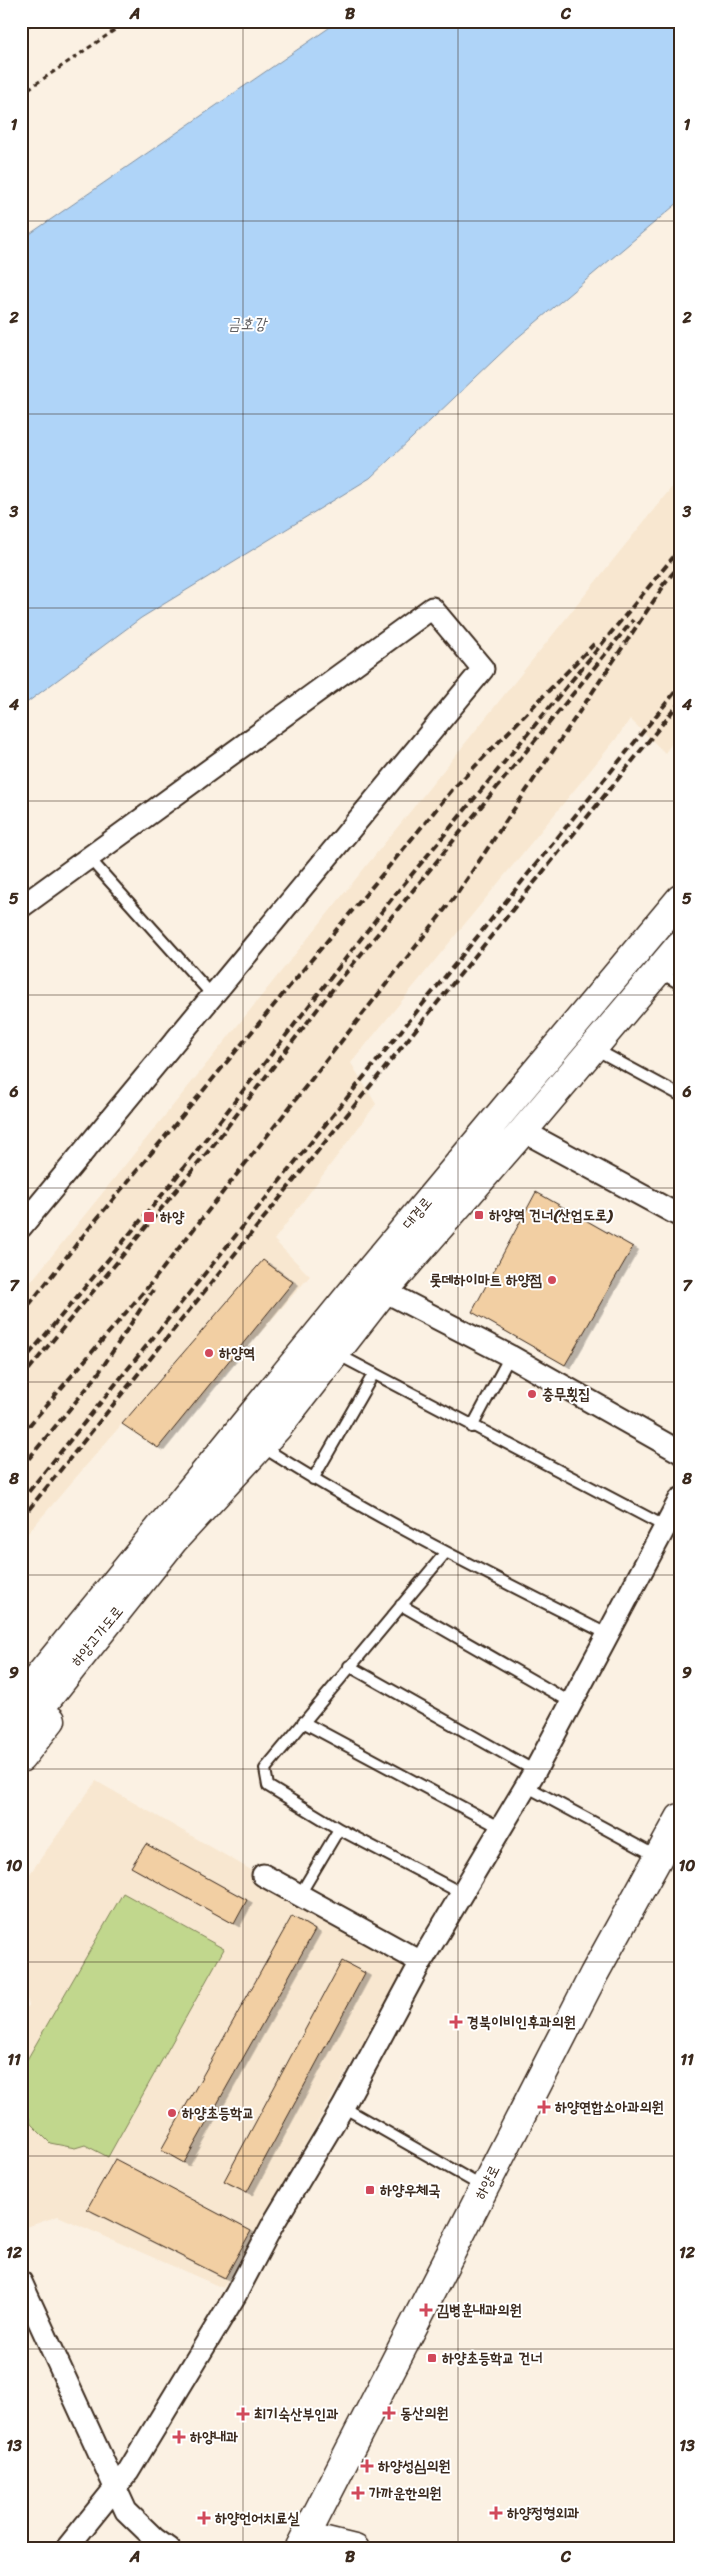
<svg xmlns="http://www.w3.org/2000/svg" width="701" height="2570" font-family="Sriracha,'Poor Story',sans-serif">
	<defs>
		<filter id="shadow"><feDropShadow dx="5.5" dy="3" stdDeviation="0" flood-color="#0004"/></filter>
	</defs>
	<rect width="100%" height="100%" fill="#fbf1e3"/>
	<filter id="ink" filterUnits="userSpaceOnUse"><feTurbulence type="fractalNoise" baseFrequency=".02" numOctaves="2"/><feDisplacementMap in="SourceGraphic" scale="10" xChannelSelector="R" yChannelSelector="G"/><feConvolveMatrix kernelMatrix="1 2 1 2 8 2 1 2 1" color-interpolation-filters="sRGB"/></filter>
	<g filter="url(#ink)">
		<!-- built -->
		<path fill="#f8e7d0" d="M 680,477 L 680,732 L 665,753 L 630,719 L 616,739 L 351,1063 L 376,1104 L 274,1240 L 310,1276 L 158,1448 L 122,1424 L 21,1541 L 21,1294 Z
			M 96,1781 L 410,1961 L 223,2288 L 58,2216 L 21,2229 L 21,2010 L 29,2006 L 21,1977 L 21,1886 Z"/>
		<!-- green -->
		<path fill="#c1d78d" stroke="#7e8056" d="M 123,1893 L 224,1949 L 108,2157 L 85,2145 L 75,2148 L 50,2143 L 31,2124 L 24,2103 L 21,2070 Z"/>
		<!-- water -->
		<path fill="#afd4f8" stroke="#8190a1" d="M 339,21 L 680,21 L 680,201 L 516,339 L 370,478 L 141,618 L 21,707 L 21,240 Z"/>
		<!-- building -->
		<path fill="#f2cfa3" stroke="#3b2a1e" filter="url(#shadow)" d="M 536,1192 L 633,1247 L 565,1365 L 472,1312 Z
			M 263,1260 L 293,1282 L 158,1448 L 122,1424 Z
			M 146,1844 L 247,1900 L 234,1924 L 131,1867 Z
			M 292,1916 L 315,1930 L 184,2163 L 161,2150 Z
			M 342,1961 L 365,1973 L 247,2192 L 224,2181 Z
			M 115,2159 L 251,2231 L 225,2278 L 87,2209 Z"/>
		<g fill="none" stroke-linecap="round" stroke-linejoin="round">
			<!-- lane casing -->
			<g stroke="#3b2a1e" stroke-width="14">
				<path id="lane" d="M 89,858 L 213,996
					M 659,972 L 680,984
					M 595,1049 L 680,1095
					M 337,1354 L 666,1527
					M 472,1427 L 510,1356
					M 269,1451 C 378,1520 494,1577 609,1635
					M 313,1479 L 374,1373
					M 401,1605 L 572,1703
					M 349,1666 L 535,1771
					M 303,1722 L 501,1828
					M 526,1786 L 658,1857
					M 339,1829 L 268,1786 L 265,1769 L 446,1552
					M 299,1896 L 339,1829 L 463,1894
					M 343,2107 L 483,2187"/>
			</g>
			<!-- street casing -->
			<g stroke="#3b2a1e" stroke-width="25">
				<path id="street" d="M 21,907 L 432,608 L 483,669 L 21,1227
					M 523,1131 L 680,1216
					M 372,1282 L 384,1291 L 510,1356 L 680,1452
					M 263,1875 L 421,1962
					M 21,2282 L 126,2511 L 155,2539 L 169,2549
					M 66,2549 L 128,2472 L 236,2294 L 273,2224 L 343,2107 L 421,1962 L 535,1771 L 680,1499"/>
			</g>
			<!-- secondary casing -->
			<g stroke="#3b2a1e" stroke-width="31">
				<path id="secondary" d="M 306,2537 L 355,2549
					M 299,2549 L 594,1974 L 680,1818"/>
			</g>
			<!-- primary casing -->
			<g stroke="#3b2a1e" stroke-width="31">
				<path id="primary" d="M 21,1698 L 365,1276 L 680,899
					M 21,1732 L 173,1541 L 278,1427 L 384,1291 L 523,1131 L 680,945
					M 21,1758 L 51,1720"/>
			</g>
			<!-- path -->
			<path stroke="#3b2a1e" stroke-width="3" stroke-dasharray="5 4" stroke-linecap="butt" d="M 21,31 L 35,21
				M 21,94 L 128,21"/>
			<!-- lane -->
			<use href="#lane" stroke="#fff" stroke-width="10"/>
			<!-- street -->
			<use href="#street" stroke="#fff" stroke-width="21"/>
			<!-- secondary -->
			<use href="#secondary" stroke="#fff" stroke-width="28"/>
			<!-- primary -->
			<use href="#primary" stroke="#fff" stroke-width="28"/>
			<!-- rail -->
			<path stroke="#3b2a1e" stroke-width="4" stroke-dasharray="8 4" stroke-linecap="butt" d="M 662,586 L 680,565
				M 21,1315 L 86,1232 L 453,789 L 594,644
				M 21,1364 L 167,1189 L 394,896 L 680,549
				M 21,1379 L 211,1148 L 336,985 L 633,620
				M 21,1435 L 153,1281 L 457,894 L 667,581
				M 21,1468 L 96,1377 L 153,1290
				M 21,1501 L 680,686
				M 21,1519 L 680,702"/>
		</g>
	</g>
	<!-- grid -->
	<path fill="none" stroke="#3b2a1e" stroke-width="1" stroke-opacity="0.55" d="M 243,21 L 243,2549M 458,21 L 458,2549M 21,221 L 680,221M 21,414 L 680,414M 21,608 L 680,608M 21,801 L 680,801M 21,995 L 680,995M 21,1188 L 680,1188M 21,1382 L 680,1382M 21,1575 L 680,1575M 21,1769 L 680,1769M 21,1962 L 680,1962M 21,2156 L 680,2156M 21,2349 L 680,2349"/>
	<!-- markers -->
	<g fill="#d1495b" stroke="#fff" stroke-width="2">
		<rect x="474" y="1210" width="10" height="10" rx="2.5"/>
		<rect x="143" y="1211" width="12" height="12" rx="2.5"/>
		<circle cx="552" cy="1280" r="5"/>
		<circle cx="209" cy="1353" r="5"/>
		<circle cx="532" cy="1394" r="5"/>
		<path d="M453.5 2014.5h5v5h5v5h-5v5h-5v-5h-5v-5h5z"/>
		<path d="M541.5 2099.5h5v5h5v5h-5v5h-5v-5h-5v-5h5z"/>
		<circle cx="172" cy="2113" r="5"/>
		<rect x="365" y="2185" width="10" height="10" rx="2.5"/>
		<path d="M423.5 2302.5h5v5h5v5h-5v5h-5v-5h-5v-5h5z"/>
		<rect x="427" y="2353" width="10" height="10" rx="2.5"/>
		<path d="M386.5 2405.5h5v5h5v5h-5v5h-5v-5h-5v-5h5z"/>
		<path d="M240.5 2406.5h5v5h5v5h-5v5h-5v-5h-5v-5h5z"/>
		<path d="M176.5 2429.5h5v5h5v5h-5v5h-5v-5h-5v-5h5z"/>
		<path d="M364.5 2458.5h5v5h5v5h-5v5h-5v-5h-5v-5h5z"/>
		<path d="M355.5 2485.5h5v5h5v5h-5v5h-5v-5h-5v-5h5z"/>
		<path d="M493.5 2505.5h5v5h5v5h-5v5h-5v-5h-5v-5h5z"/>
		<path d="M201.5 2510.5h5v5h5v5h-5v5h-5v-5h-5v-5h5z"/>
	</g>
	<g text-anchor="middle" dominant-baseline="central" stroke-width="4" stroke-linejoin="round" paint-order="stroke">
		<!-- street labels -->
		<g font-size="15" fill="#3b2a1e" stroke="#fff">
			<text transform="translate(417 1213) rotate(-50)">대경로</text>
			<text transform="translate(97 1636) rotate(-51)">하양고가도로</text>
			<text transform="translate(487 2182) rotate(-63)">하양로</text>
		</g>
		<!-- poi labels -->
		<g font-size="15" font-weight="bold" fill="#3b2a1e" stroke="#fff" text-anchor="start">
			<text x="489" y="1215">하양역 건너(산업도로)</text>
			<text x="160" y="1217">하양</text>
			<text x="542" y="1280" text-anchor="end">롯데하이마트 하양점</text>
			<text x="219" y="1353">하양역</text>
			<text x="542" y="1394">충무횟집</text>
			<text x="467" y="2022">경북이비인후과의원</text>
			<text x="555" y="2107">하양연합소아과의원</text>
			<text x="182" y="2113">하양초등학교</text>
			<text x="380" y="2190">하양우체국</text>
			<text x="437" y="2310">김병훈내과의원</text>
			<text x="442" y="2358">하양초등학교 건너</text>
			<text x="400" y="2413">동산의원</text>
			<text x="254" y="2414">최기숙산부인과</text>
			<text x="190" y="2437">하양내과</text>
			<text x="378" y="2466">하양성심의원</text>
			<text x="369" y="2493">가까운한의원</text>
			<text x="507" y="2513">하양정형외과</text>
			<text x="215" y="2518">하양언어치료실</text>
		</g>
		<!-- water labels -->
		<g font-size="16" font-style="italic" fill="#5e5d5f" stroke="#fff">
			<text x="247" y="323">금호강</text>
		</g>
	</g>
	<!-- margin -->
	<rect width="701" height="2570" fill="none" stroke="#fff" stroke-width="55"/>
	<rect x="28" y="28" width="646" height="2514" fill="none" stroke="#3b2a1e" stroke-width="2"/>
	<g font-size="16" text-anchor="middle" font-weight="bold" fill="#3b2a1e">
		<text x="135" y="19">A</text>
		<text x="350" y="19">B</text>
		<text x="566" y="19">C</text>
		<text x="14" y="130">1</text>
		<text x="687" y="130">1</text>
		<text x="14" y="323">2</text>
		<text x="687" y="323">2</text>
		<text x="14" y="517">3</text>
		<text x="687" y="517">3</text>
		<text x="14" y="710">4</text>
		<text x="687" y="710">4</text>
		<text x="14" y="904">5</text>
		<text x="687" y="904">5</text>
		<text x="14" y="1097">6</text>
		<text x="687" y="1097">6</text>
		<text x="14" y="1291">7</text>
		<text x="687" y="1291">7</text>
		<text x="14" y="1484">8</text>
		<text x="687" y="1484">8</text>
		<text x="14" y="1678">9</text>
		<text x="687" y="1678">9</text>
		<text x="14" y="1871">10</text>
		<text x="687" y="1871">10</text>
		<text x="14" y="2065">11</text>
		<text x="687" y="2065">11</text>
		<text x="14" y="2258">12</text>
		<text x="687" y="2258">12</text>
		<text x="14" y="2451">13</text>
		<text x="687" y="2451">13</text>
		<text x="135" y="2562">A</text>
		<text x="350" y="2562">B</text>
		<text x="566" y="2562">C</text>
	</g>
</svg>
